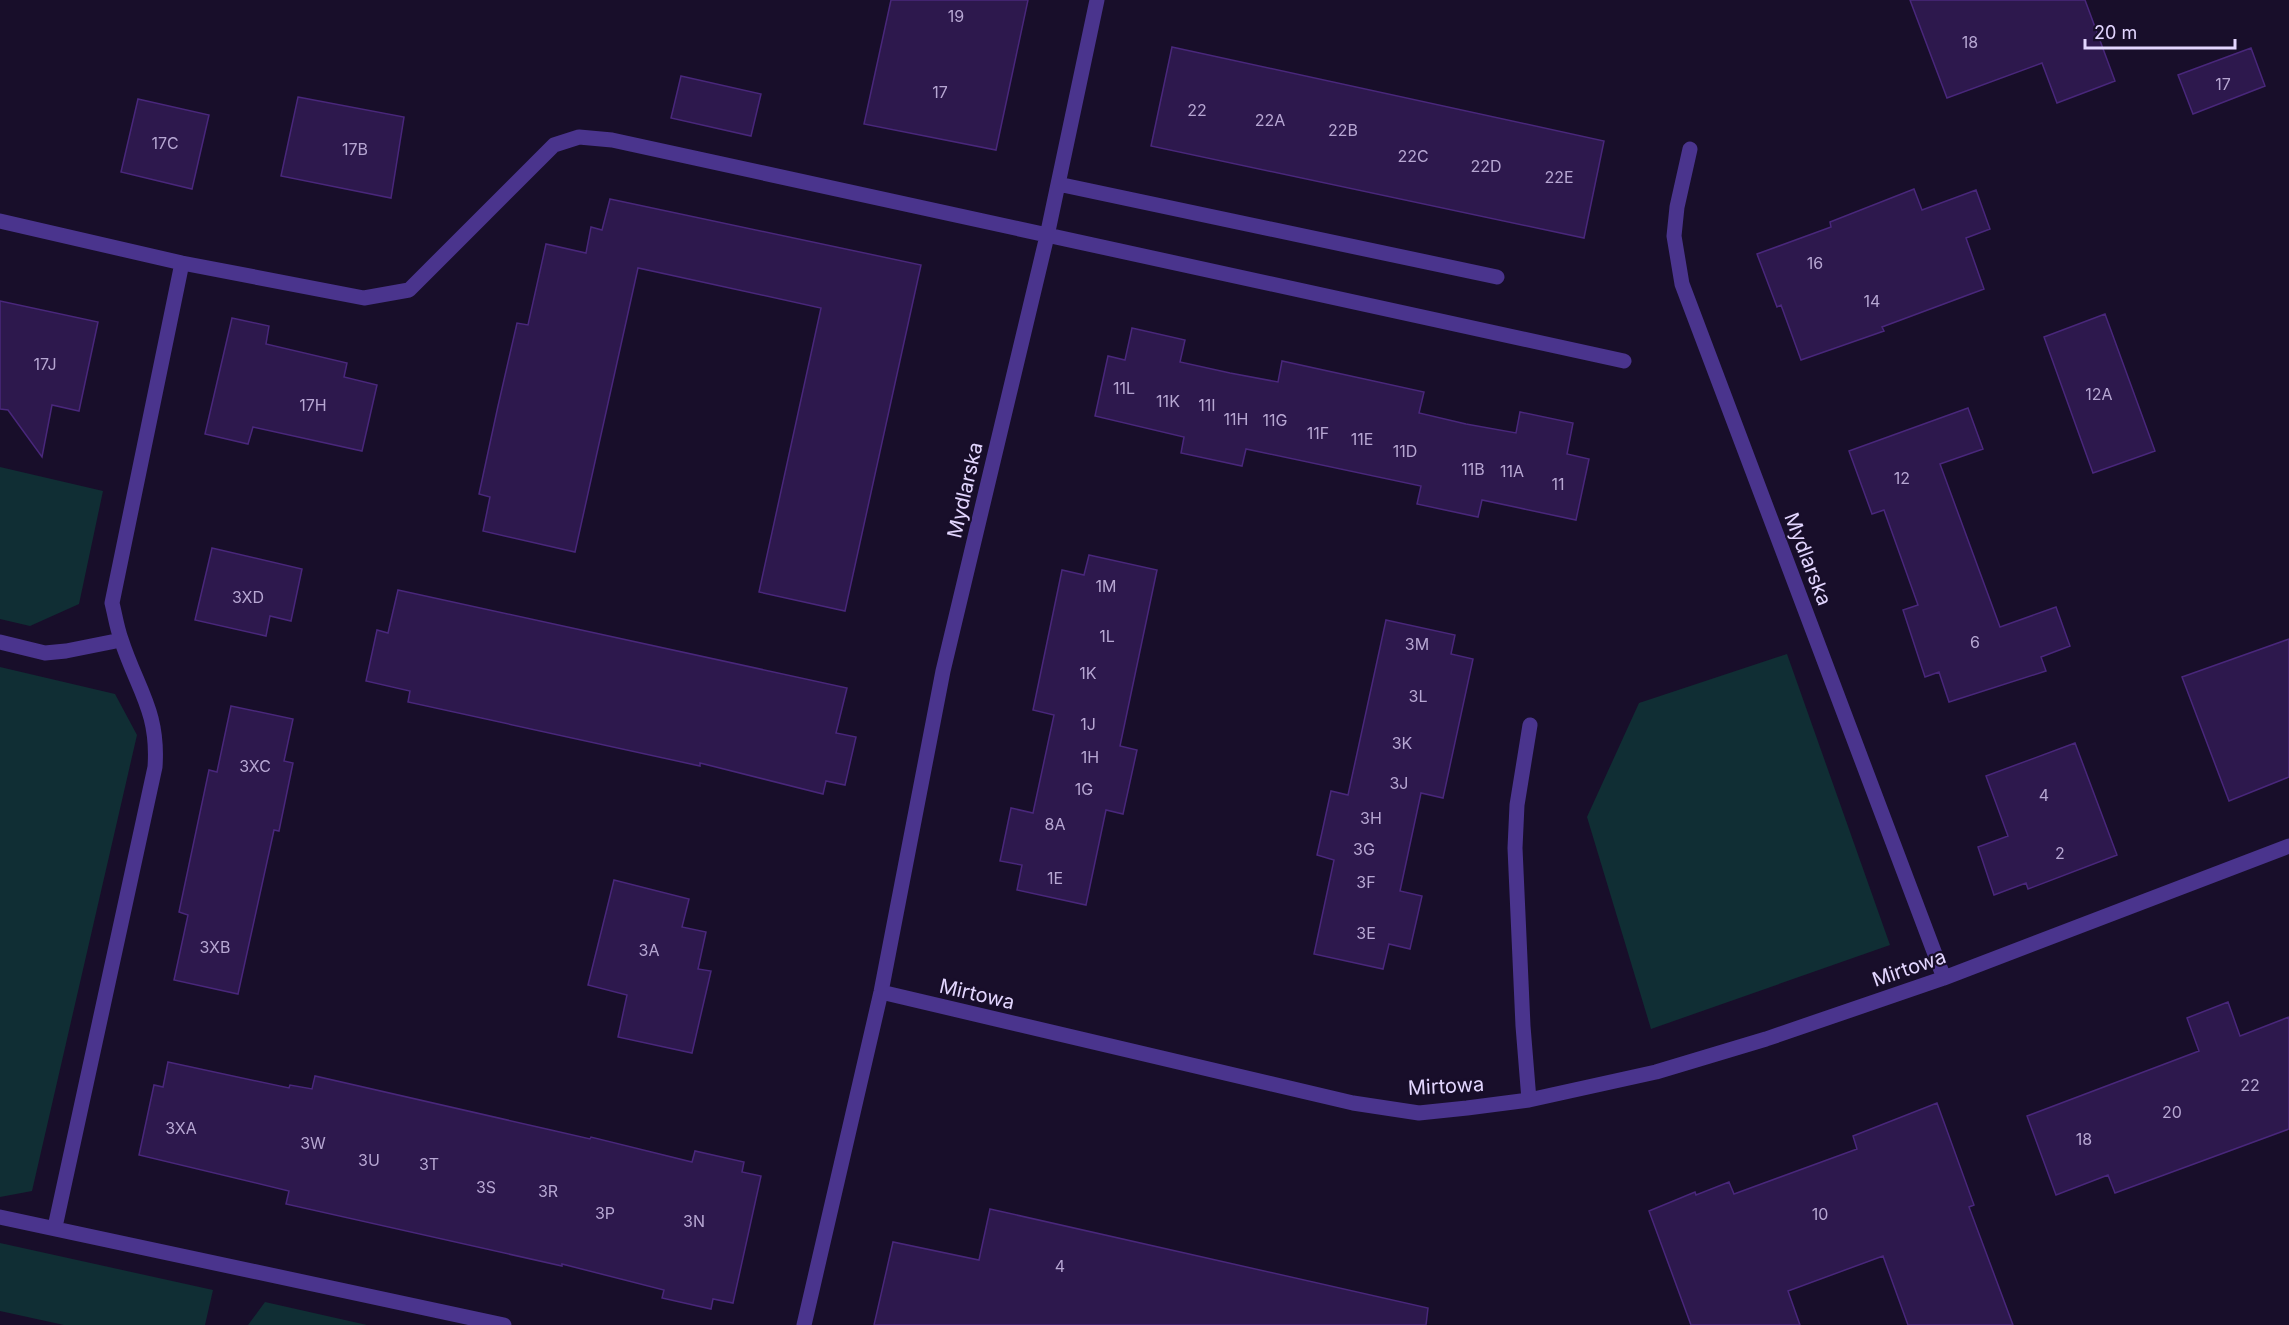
<svg xmlns="http://www.w3.org/2000/svg" width="2289" height="1325" font-family="Inter,sans-serif">
	<rect width="100%" height="100%" fill="#180e2a"/>
	<!-- green -->
	<path fill="#102e34" d="M 0,467 L 103,491 L 79,604 L 30,626 L 0,619 Z
		M 1787,654 L 1890,945 L 1651,1029 L 1587,817 L 1639,703 Z
		M 0,667 L 115,694 L 137,735 L 32,1191 L 0,1197 Z
		M 0,1243 L 213,1290 L 205,1325 L 64,1325 L 0,1311 Z
		M 265,1302 L 367,1325 L 248,1325 Z"/>
	<!-- building -->
	<path fill="#2d184d" stroke="#49277b" stroke-width="1.5" d="M 891,0 L 1028,0 L 996,150 L 864,124 Z
		M 1910,0 L 2085,0 L 2115,81 L 2057,103 L 2042,63 L 1947,98 Z
		M 1172,47 L 1604,141 L 1584,238 L 1151,146 Z
		M 2251,48 L 2265,86 L 2193,114 L 2178,75 Z
		M 681,76 L 761,94 L 751,136 L 671,118 Z
		M 298,97 L 404,117 L 391,198 L 281,176 Z
		M 138,99 L 209,115 L 192,189 L 121,172 Z
		M 1914,189 L 1922,210 L 1976,190 L 1990,229 L 1966,238 L 1984,289 L 1882,327 L 1884,331 L 1801,360 L 1781,305 L 1777,307 L 1757,254 L 1831,227 L 1830,222 Z
		M 610,199 L 921,265 L 845,611 L 759,592 L 821,308 L 638,268 L 575,552 L 483,531 L 490,497 L 479,494 L 498,406 L 517,323 L 528,325 L 546,244 L 586,253 L 591,227 L 602,230 Z
		M 0,301 L 98,322 L 79,411 L 52,405 L 42,457 L 8,410 L 0,409 Z
		M 2105,314 L 2155,451 L 2093,473 L 2044,337 Z
		M 232,318 L 269,326 L 266,344 L 347,363 L 344,377 L 377,385 L 362,451 L 253,427 L 248,444 L 205,434 Z
		M 1132,328 L 1185,340 L 1180,362 L 1230,373 L 1278,382 L 1282,361 L 1424,392 L 1419,413 L 1466,424 L 1516,433 L 1520,412 L 1573,423 L 1567,454 L 1589,459 L 1576,520 L 1482,500 L 1478,517 L 1417,504 L 1421,486 L 1246,449 L 1242,466 L 1181,453 L 1184,437 L 1095,416 L 1108,356 L 1125,360 Z
		M 1968,408 L 1983,449 L 1940,464 L 2000,627 L 2056,607 L 2070,646 L 2041,657 L 2046,671 L 1949,702 L 1939,672 L 1925,677 L 1903,610 L 1918,605 L 1884,510 L 1872,514 L 1849,451 Z
		M 212,548 L 302,569 L 291,621 L 270,616 L 266,636 L 195,620 Z
		M 1089,555 L 1157,570 L 1120,746 L 1137,750 L 1123,814 L 1106,810 L 1086,905 L 1017,890 L 1022,865 L 1000,861 L 1011,808 L 1033,813 L 1054,715 L 1033,710 L 1062,570 L 1084,575 Z
		M 398,590 L 847,688 L 836,733 L 856,737 L 845,785 L 826,781 L 823,794 L 700,763 L 700,766 L 408,702 L 410,691 L 366,681 L 377,630 L 388,633 Z
		M 1386,620 L 1455,635 L 1451,654 L 1473,659 L 1443,798 L 1421,793 L 1400,891 L 1422,896 L 1410,949 L 1389,944 L 1383,969 L 1314,954 L 1334,860 L 1317,855 L 1331,791 L 1348,795 Z
		M 2289,639 L 2289,777 L 2229,801 L 2182,677 Z
		M 231,706 L 293,719 L 284,761 L 293,763 L 279,831 L 274,830 L 238,994 L 174,980 L 188,915 L 179,912 L 209,770 L 217,772 Z
		M 2075,743 L 2117,855 L 2028,889 L 2026,883 L 1994,895 L 1978,847 L 2008,836 L 1986,776 Z
		M 614,880 L 689,899 L 682,927 L 706,932 L 698,969 L 711,971 L 692,1053 L 618,1037 L 627,995 L 588,985 Z
		M 2228,1002 L 2240,1036 L 2289,1017 L 2289,1129 L 2115,1193 L 2108,1175 L 2056,1195 L 2027,1116 L 2199,1051 L 2187,1018 Z
		M 168,1062 L 289,1088 L 290,1085 L 312,1089 L 315,1076 L 551,1130 L 590,1139 L 591,1137 L 692,1162 L 695,1151 L 744,1162 L 742,1172 L 761,1176 L 733,1303 L 713,1299 L 711,1309 L 662,1298 L 664,1290 L 562,1264 L 562,1266 L 286,1204 L 289,1191 L 139,1155 L 154,1085 L 163,1087 Z
		M 1937,1103 L 1974,1205 L 1969,1207 L 2013,1325 L 1908,1325 L 1883,1256 L 1788,1291 L 1800,1325 L 1691,1325 L 1649,1211 L 1695,1192 L 1696,1195 L 1729,1182 L 1734,1194 L 1857,1149 L 1853,1136 Z
		M 990,1209 L 1428,1308 L 1426,1325 L 874,1325 L 893,1242 L 979,1260 Z"/>
	<g fill="none" stroke-linecap="round" stroke-linejoin="round">
		<!-- minor -->
		<path stroke="#4a348d" stroke-width="15" d="M 1690,149 L 1677,207 L 1674,236 L 1682,284 L 1944,978
			M 1058,184 L 1497,277
			M 0,221 L 182,263 L 364,298 L 409,290 L 554,145 L 579,137 L 612,140 L 1624,361
			M 0,642 L 45,653 L 66,651 L 121,640
			M 881,992 L 1353,1103 L 1419,1113 L 1467,1108 L 1529,1100 L 1656,1072 L 1766,1039 L 1944,978 L 2289,846
			M 1529,1100 L 1523,1026 L 1515,848 L 1517,805 L 1530,725
			M 0,1217 L 504,1325
			M 55,1227 L 155,767 C 159,711 137,689 121,639 C 117,628 115,615 112,603 L 182,263
			M 804,1325 L 881,992 L 943,671 L 1047,236 L 1097,0"/>
	</g>
	<g text-anchor="middle" dominant-baseline="central" stroke-width="4.5" stroke-linejoin="round" paint-order="stroke">
		<!-- number labels -->
		<g font-size="16" fill="#b6a6d2">
			<text x="956" y="16">19</text>
			<text x="1970" y="42">18</text>
			<text x="2223" y="84">17</text>
			<text x="940" y="92">17</text>
			<text x="1197" y="110">22</text>
			<text x="1270" y="120">22A</text>
			<text x="1343" y="130">22B</text>
			<text x="165" y="143">17C</text>
			<text x="355" y="149">17B</text>
			<text x="1413" y="156">22C</text>
			<text x="1486" y="166">22D</text>
			<text x="1559" y="177">22E</text>
			<text x="1815" y="263">16</text>
			<text x="1872" y="301">14</text>
			<text x="45" y="364">17J</text>
			<text x="1124" y="388">11L</text>
			<text x="2099" y="394">12A</text>
			<text x="1168" y="401">11K</text>
			<text x="313" y="405">17H</text>
			<text x="1207" y="405">11I</text>
			<text x="1236" y="419">11H</text>
			<text x="1275" y="420">11G</text>
			<text x="1318" y="433">11F</text>
			<text x="1362" y="439">11E</text>
			<text x="1405" y="451">11D</text>
			<text x="1473" y="469">11B</text>
			<text x="1512" y="471">11A</text>
			<text x="1902" y="478">12</text>
			<text x="1558" y="484">11</text>
			<text x="1106" y="586">1M</text>
			<text x="248" y="597">3XD</text>
			<text x="1107" y="636">1L</text>
			<text x="1975" y="642">6</text>
			<text x="1417" y="644">3M</text>
			<text x="1088" y="673">1K</text>
			<text x="1418" y="696">3L</text>
			<text x="1088" y="724">1J</text>
			<text x="1402" y="743">3K</text>
			<text x="1090" y="757">1H</text>
			<text x="255" y="766">3XC</text>
			<text x="1399" y="783">3J</text>
			<text x="1084" y="789">1G</text>
			<text x="2044" y="795">4</text>
			<text x="1371" y="818">3H</text>
			<text x="1055" y="824">8A</text>
			<text x="1364" y="849">3G</text>
			<text x="2060" y="853">2</text>
			<text x="1055" y="878">1E</text>
			<text x="1366" y="882">3F</text>
			<text x="1366" y="933">3E</text>
			<text x="215" y="947">3XB</text>
			<text x="649" y="950">3A</text>
			<text x="2250" y="1085">22</text>
			<text x="2172" y="1112">20</text>
			<text x="181" y="1128">3XA</text>
			<text x="2084" y="1139">18</text>
			<text x="313" y="1143">3W</text>
			<text x="369" y="1160">3U</text>
			<text x="429" y="1164">3T</text>
			<text x="486" y="1187">3S</text>
			<text x="548" y="1191">3R</text>
			<text x="605" y="1213">3P</text>
			<text x="1820" y="1214">10</text>
			<text x="694" y="1221">3N</text>
			<text x="1060" y="1266">4</text>
		</g>
		<!-- street labels -->
		<g font-size="20" fill="#e3d6ff" stroke="#180e2a">
			<text transform="translate(965 490) rotate(-77)">Mydlarska</text>
			<text transform="translate(1808 559) rotate(69)">Mydlarska</text>
			<text transform="translate(1909 968) rotate(-19)">Mirtowa</text>
			<text transform="translate(977 994) rotate(13)">Mirtowa</text>
			<text transform="translate(1446 1086) rotate(-3)">Mirtowa</text>
		</g>
	</g>
	<!-- scale -->
	<path d="M2085 39v9h150v-9" fill="none" stroke="#e3d6ff" stroke-width="3"/>
	<text x="2094" y="39" font-size="18" fill="#e3d6ff" stroke="#180e2a" stroke-width="4.5" paint-order="stroke">20 m</text>
</svg>
